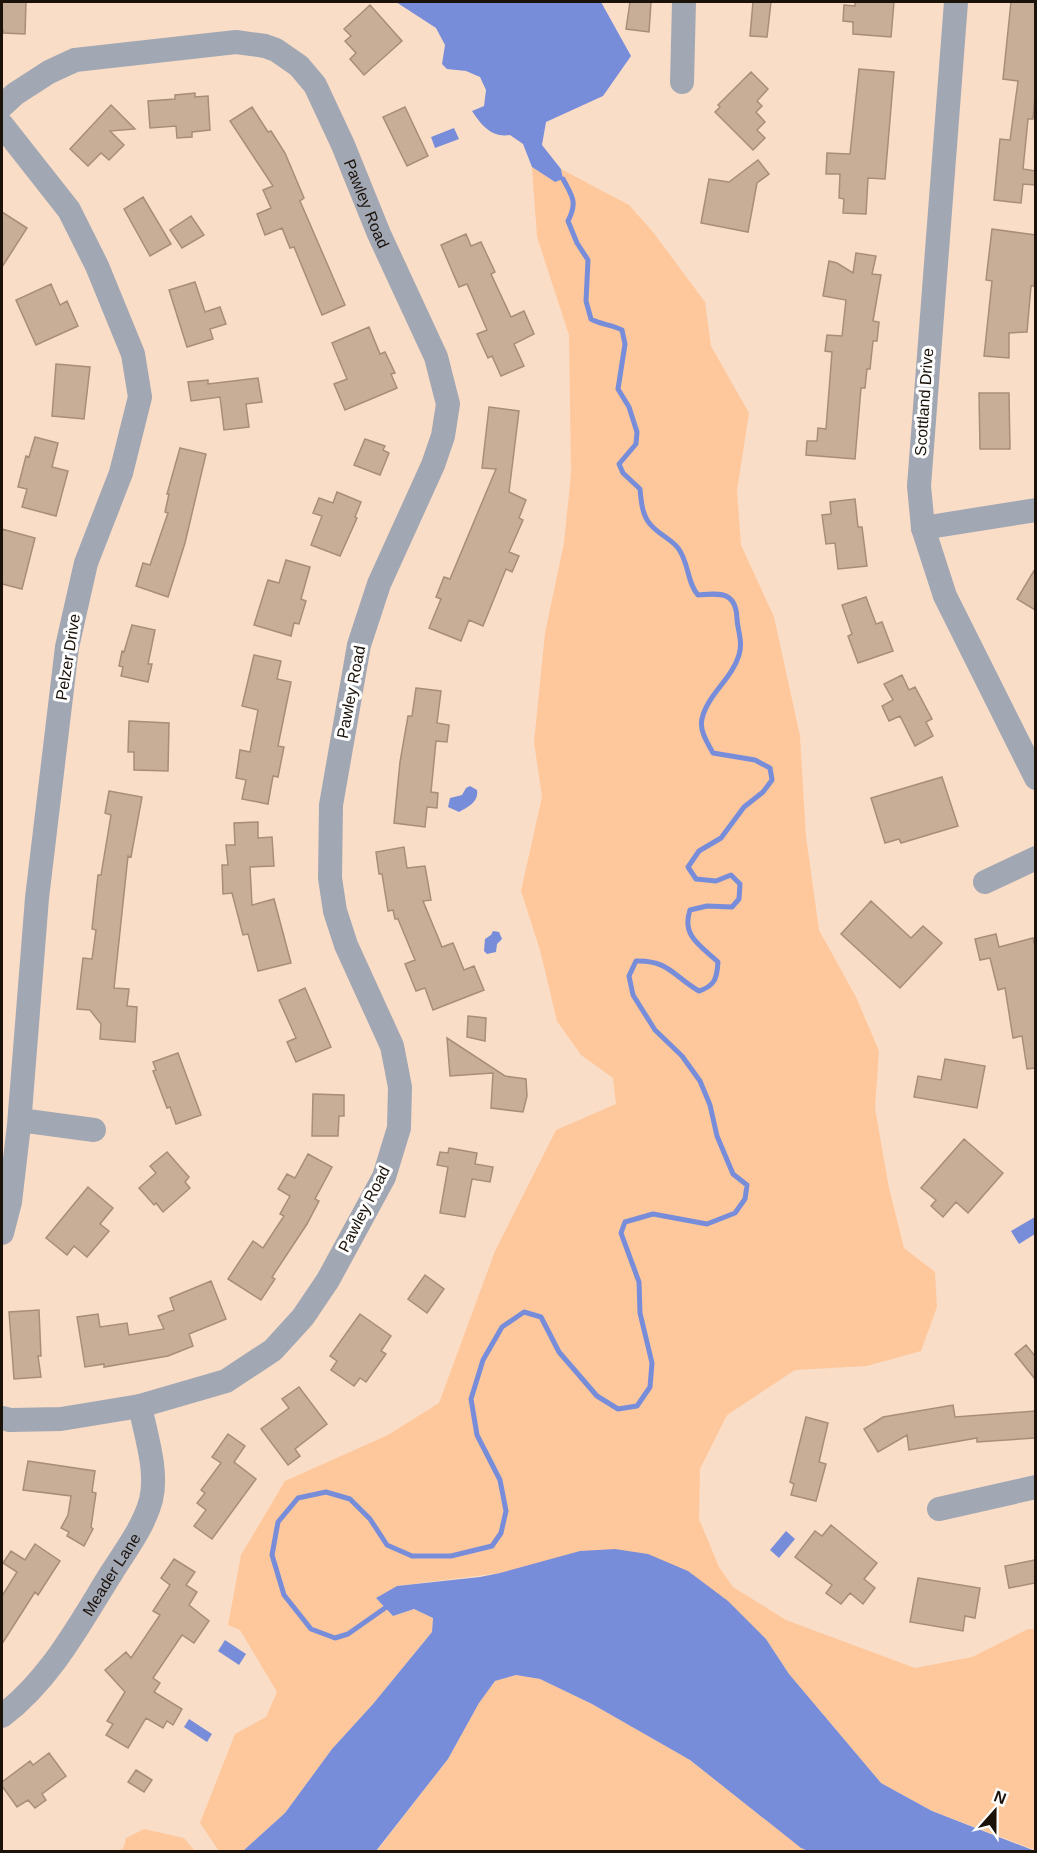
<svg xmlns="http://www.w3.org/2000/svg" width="1037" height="1853" font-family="Arial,sans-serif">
	<rect width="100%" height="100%" fill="#faddc7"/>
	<path fill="#ffc89c" d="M532,167L555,182L563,179L561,169L629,205L653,232L705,302L711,346L749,413L737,491L741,545L774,617L800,736L806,836L819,930L856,997L879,1051L875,1108L889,1188L904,1248L935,1272L937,1307L921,1351L867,1366L795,1370L727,1415L700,1469L699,1519L719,1567L733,1587L786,1620L915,1668L972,1657L1028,1629H1035V1850L932,1811L881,1783L789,1674L766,1639L500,1573L397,1586L377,1599L393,1616L414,1609L433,1618L432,1632L373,1704L332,1749L285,1813L243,1851H219L200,1823L235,1734L266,1717L277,1692L240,1630L228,1625L241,1555L285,1481L388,1435L439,1403L495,1251L556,1130L616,1104L613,1078L581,1055L557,1021L540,950L521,891L542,797L534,742L545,633L564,543L571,474L569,335L537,237Z
		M515,1675L540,1679L592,1704L690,1760L801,1848L808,1851L376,1852L448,1759L479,1703L495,1681Z
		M144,1829L184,1838L195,1851H113L123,1849L126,1838Z"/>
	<path fill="#788dd9" d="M396,2H601L631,56L603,96L546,122L542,145L561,169L563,179L555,182L532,167L523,144L510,135C492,138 482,126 472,111L484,106L486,90L480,77L466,71L447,69L442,64L445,45L436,28Z
		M454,128L459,139L435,148L431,137Z
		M470,786L477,790C479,802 468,807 459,812L448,807L450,798L462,795L466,788Z
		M493,931L499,932L502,939L497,944L496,952L487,954L484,951L485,939L491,935Z
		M1035,1217V1234L1019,1244L1011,1231Z
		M786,1531L795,1539L779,1558L770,1550Z
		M615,1549L648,1554L688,1571L728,1601L766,1639L789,1674L881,1783L932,1811L1035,1851H808L801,1848L690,1760L592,1704L540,1679L516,1675L495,1681L479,1703L448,1759L376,1851H243L285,1813L332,1749L373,1704L432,1632L433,1618L414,1609L393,1616L376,1598L397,1586L480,1577L500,1573L580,1551Z
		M225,1640L246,1654L239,1665L218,1651Z
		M189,1719L212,1734L207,1742L184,1727Z"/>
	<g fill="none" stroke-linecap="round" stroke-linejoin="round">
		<path stroke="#788dd9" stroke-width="5" d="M385,1608L348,1634L335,1638L311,1629L284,1595L272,1555L278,1522L298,1498L326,1492L350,1499L370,1519L387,1545L412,1556H451L492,1546L501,1533L506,1511L500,1480L477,1435L471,1399L483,1360L502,1327L524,1312L541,1317L559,1352L597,1396L618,1409L637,1406L650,1387L652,1363L640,1313L639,1282L621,1233L625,1222L653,1214L707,1224L735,1213L745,1199L747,1185L733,1174L717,1136L710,1105L700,1081L682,1056L655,1030L633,995L629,976L636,961C669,960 674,977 699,991C715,986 717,978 718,962C701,946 681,936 690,910L707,906L732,907L739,899L740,884L731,875L716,881L696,879L688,867L699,851L721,838L744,807L763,792L772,780L770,768L755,760L713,753C708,744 699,730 702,719C707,695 732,679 739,655C743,642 738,632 737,619C736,592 722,593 698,595C687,583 689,562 678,548C671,539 658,534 650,524C642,515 641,500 640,489L623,473L619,464L636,444L637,432L629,407L618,389L625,344L622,330C611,324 601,325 591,319L586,301L588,260L577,243L568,221C578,202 572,196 563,179"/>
	</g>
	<path fill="#c8ad97" stroke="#a88d79" stroke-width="1.5" d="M2,2H26L25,34L3,33V30H2Z
		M630,2H651L649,32L626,29Z
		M753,2H771L767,37L750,36Z
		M855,2H894L891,37L853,34V22L843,21L844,5L855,6Z
		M1011,2H1035V96L1033,119H1028L1023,169L1035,171V185L1023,184L1021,203L994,200L1000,139L1010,140L1018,81L1003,79Z
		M370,5L402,41L364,75L350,59L356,53L345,41L351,36L344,29Z
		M859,69L894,72L885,179L868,178L866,214L843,213L844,199L839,198L840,174H826L827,153L850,154Z
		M751,72L768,89L757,101L762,106L756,112L765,122L757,130L765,138L753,150L715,112L720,107L718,105Z
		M195,93V97L208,96L210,130L192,132V137L177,138L176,126L150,128L148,101L175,99V95Z
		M111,105L135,129L110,131L124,145L109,160L101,153L88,166L70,149Z
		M252,107L268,132L271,131L285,153L304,198L300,201L345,305L322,315L294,247L290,248L282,228L265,235L257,214L271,208L263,190L273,186L230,121Z
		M405,107L428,156L407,166L383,117Z
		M758,160L769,174L757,183L748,232L701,223L709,179L729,182Z
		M143,197L171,244L150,256L124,209Z
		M2,212L27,228L2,267Z
		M191,216L204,235L182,248L170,230Z
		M992,229L1035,235V276L1034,286H1031L1027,332L1009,333V358L984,356L992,281L986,280Z
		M466,234L471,246L481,242L495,272L491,274L511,317L524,311L534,334L514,344L524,366L501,376L492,356L488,358L477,334L487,330L467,284L459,287L441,245Z
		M856,253L876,256L872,274L881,275L873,321L879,322L877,341H873L870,369H867L865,388H861L855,459L806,455L807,441H817L818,428L826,429L832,352L825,351L827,335L842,336L846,300L823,296L829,261L837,263L853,273Z
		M195,282L205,312L220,307L226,324L210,329L213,339L187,347L169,290Z
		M51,284L60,305L67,301L78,326L36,345L16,300Z
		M369,327L380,354L385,352L395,373L391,374L397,388L345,410L334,384L347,379L332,343Z
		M56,364L90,367L84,419L52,416Z
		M258,378L262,402L246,404L249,427L224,430L220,397L191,401L188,382L208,380V384Z
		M979,393H1009L1010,449H980Z
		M489,407L519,411L509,492L526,500L519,518L523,520L509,552L519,556L512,572L506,569L483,626L469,620L461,641L429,628L441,599L436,597L444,577L450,579L496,469L482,468Z
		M35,437L58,443L52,467L68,471L56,516L22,507L27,489L18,487L26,456L29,457Z
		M365,439L385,446L383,450L389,453L380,475L354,465Z
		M180,448L206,454L185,543L168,597L136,586L143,563L150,565L168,513L165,512L169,494H167Z
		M337,492L361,502L355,517L357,518L340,556L311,545L322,516L313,513L319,498L333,503Z
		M855,499L858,527H862L867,566L838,569L835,543L826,544L822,515L831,514L830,502Z
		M2,529L35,538L22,589L2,584Z
		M286,560L310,567L301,599L306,601L299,624L294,623L291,636L254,625L268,580L279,583Z
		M1035,569V610L1017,599Z
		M866,597L876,624L882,622L893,651L858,663L848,636L852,634L842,605Z
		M132,625L155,630L148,664H152L148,682L121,676L123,667L119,666L122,651L124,652Z
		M254,655L281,661L277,679L291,682L278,746L284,747L278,777L273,776L268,804L242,799L246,780L236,778L240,750L250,752L258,710L242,706Z
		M902,675L909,690L915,687L932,719L926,722L933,736L915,746L900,716L889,721L882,706L893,700L884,684Z
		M416,688L441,691L437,723L449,725L447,742L436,741L431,792L438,793L437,808L427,807L425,827L394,823L400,762L408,716H412Z
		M129,721L169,723L168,771L134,770V752H128Z
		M942,777L958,826L901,843L899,839L885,843L871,798Z
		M109,791L142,797L131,857L128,856L114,988L129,989L127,1006L137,1007L135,1042L100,1039L101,1024L90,1010L77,1009L83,958L92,959L96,930L92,929L98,875H101L111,815L105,813Z
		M258,822V838L272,837L274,866L250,867L252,905L274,899L291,963L258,971L248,934L243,935L232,893L223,894L222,865H228L226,845H235L234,823Z
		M404,847L407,868L425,866L431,900L423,901L442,947L453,943L464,970L474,966L484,990L433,1010L425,988L416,991L405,964L415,960L398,919H395L393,910L388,911L382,874H379L376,852Z
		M871,901L911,938L923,926L942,943L900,988L841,934Z
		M996,934L999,947L1033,938L1035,946V1068L1027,1069L1022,1036L1013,1038L1005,988L998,990L990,958L980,960L975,939Z
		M305,988L331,1047L296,1062L287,1042L296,1038L279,1000Z
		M468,1016L486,1018L485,1041L467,1037Z
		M447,1038L505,1076L526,1079L527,1096L523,1112L491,1108L493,1073L450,1076Z
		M178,1053L201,1115L176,1124L170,1107L167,1108L153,1071L156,1070L153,1062Z
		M945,1059L985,1066L977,1108L914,1097L918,1076L941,1080Z
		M313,1094L344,1095V1116H339L338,1136H312Z
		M964,1139L1003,1173L968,1213L956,1202L943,1217L931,1206L936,1200L921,1188Z
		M449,1148L477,1153L475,1164L493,1167L490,1182L472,1179L465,1217L440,1213L448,1167L437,1165L440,1152L448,1153Z
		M167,1152L189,1177L185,1182L190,1188L163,1212L156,1203L154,1205L139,1188L156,1173L150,1166Z
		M308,1154L332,1167L315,1199L319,1201L307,1224L272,1277L275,1279L261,1300L228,1279L253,1241L263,1248L284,1216L280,1214L290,1196L278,1189L287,1174L295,1178Z
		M88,1187L113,1208L100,1224L109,1231L87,1257L74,1246L67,1255L46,1238Z
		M425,1275L444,1289L427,1313L408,1299Z
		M211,1281L226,1319L189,1334L193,1346L168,1356L104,1367V1364L85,1367L77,1317L98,1314L100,1327L127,1323L129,1335L164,1329L158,1316L174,1310L170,1298Z
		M39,1310L41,1356H38L41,1377L14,1379L9,1312Z
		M360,1314L391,1336L381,1351L386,1354L366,1382L360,1378L354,1386L331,1370L337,1361L330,1356Z
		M1026,1345L1035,1356V1379L1015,1354Z
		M299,1387L327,1424L295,1449L300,1456L288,1465L261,1429L289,1408L282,1399Z
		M953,1405L955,1417L1035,1411V1438L977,1442V1438L909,1450L907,1435L878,1452L864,1429L883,1417Z
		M806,1417L828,1423L819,1462L826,1464L816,1501L791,1495L794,1484L790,1482Z
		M228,1434L245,1446L234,1462L256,1479L212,1539L194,1526L206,1510L197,1503L205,1493L201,1490L221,1463L212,1457Z
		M28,1461L95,1471L92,1492L96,1493L91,1527L93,1529L84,1546L67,1536L69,1532L61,1528L68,1515L71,1496L23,1490Z
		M831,1525L877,1563L864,1579L875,1588L863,1604L850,1593L841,1604L826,1593L832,1585L795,1557L815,1531L822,1536Z
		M35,1544L60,1561L38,1595L35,1592L2,1644V1596L17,1572L3,1563L11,1551L25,1560Z
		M174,1559L195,1572L186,1585L197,1592L189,1605L209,1621L194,1643L182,1635L153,1678L160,1683L154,1692L182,1709L173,1725L167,1721L163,1728L146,1718L128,1748L106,1735L113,1724L107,1721L125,1692L105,1670L126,1652L131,1658L160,1615L153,1611L170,1585L161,1578Z
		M1035,1560V1583L1009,1588L1005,1566Z
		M918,1578L980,1588L975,1618L965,1616L963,1631L910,1622Z
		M49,1753L66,1776L42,1794L46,1800L35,1808L28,1800L17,1807L2,1786V1782L30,1761L33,1765Z
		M136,1770L152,1780L144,1792L128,1782Z"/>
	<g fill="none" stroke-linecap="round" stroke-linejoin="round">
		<g stroke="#a2a7b4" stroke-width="24">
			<path d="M956,2L919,486L923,528L945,596L1036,778"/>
			<path d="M682,82L684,2"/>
			<path id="s1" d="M2,106L15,94L49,72L75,60L236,42L265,46L276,50L299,66L315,85L343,145L379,234L436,357L448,404L443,436L433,465L379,584L359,645L331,805L330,878L335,911L346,945L392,1046L400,1087L399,1128L384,1177L328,1280L303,1317L273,1350L226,1381L140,1406L61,1419L10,1420L2,1418"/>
			<path d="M2,125L69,210L97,266L133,354L140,397L121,473L86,563L67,647L37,898L19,1125L10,1202L2,1233"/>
			<path d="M923,528L1036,510"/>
			<path d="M985,882L1036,858"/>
			<path d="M20,1120L94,1130"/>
			<path d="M939,1509L1036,1487"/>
			<path id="s2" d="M2,1716C51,1679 80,1623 112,1572C126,1550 144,1526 151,1500C158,1471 146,1436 140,1406"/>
		</g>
	</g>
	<g text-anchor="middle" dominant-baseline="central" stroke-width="6" stroke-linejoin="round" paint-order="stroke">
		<g font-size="16" fill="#1b120a" stroke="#fff">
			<text stroke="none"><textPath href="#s1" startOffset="472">Pawley Road</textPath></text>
			<text transform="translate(924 402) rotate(-86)">Scottland Drive</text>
			<text transform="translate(68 657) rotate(-81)">Pelzer Drive</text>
			<text transform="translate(351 692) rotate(-79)">Pawley Road</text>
			<text transform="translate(364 1209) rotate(-63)">Pawley Road</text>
			<text stroke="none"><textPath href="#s2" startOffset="180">Meader Lane</textPath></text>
		</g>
	</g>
	<rect width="1037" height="1853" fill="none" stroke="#1b120a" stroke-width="6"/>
	<g transform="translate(995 1811) rotate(21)" stroke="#ffffff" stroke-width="4.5" paint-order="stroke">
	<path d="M0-4.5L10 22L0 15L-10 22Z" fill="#1b120a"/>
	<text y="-9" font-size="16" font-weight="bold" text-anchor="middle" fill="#1b120a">N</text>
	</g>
</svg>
